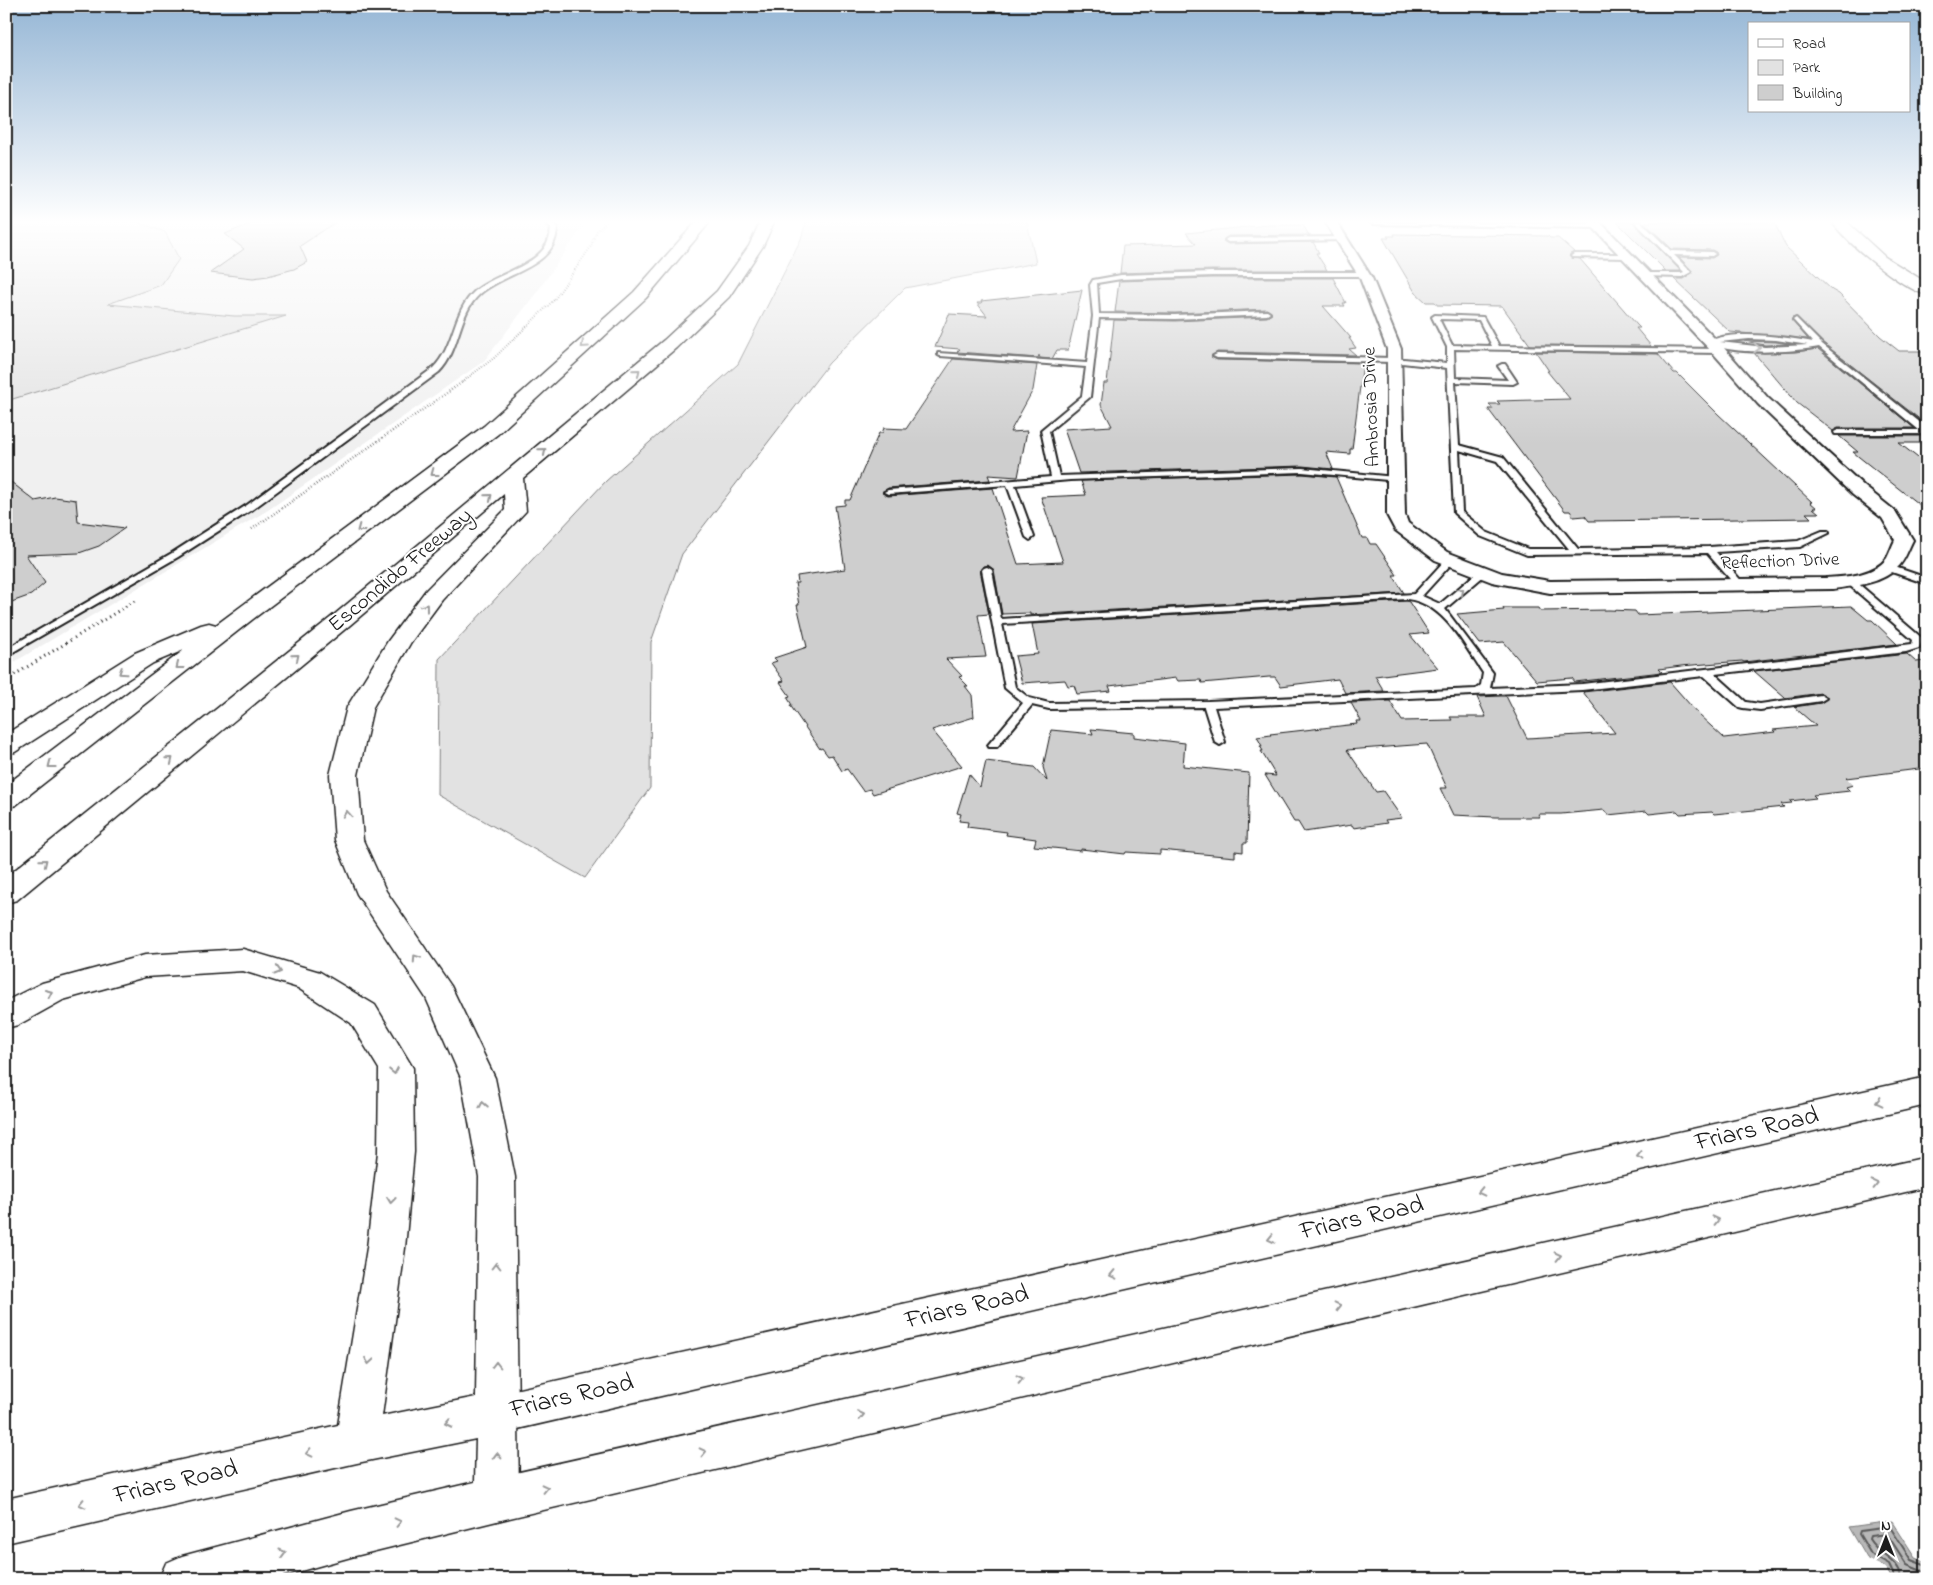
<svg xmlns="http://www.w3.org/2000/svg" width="1933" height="1585" font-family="'Indie Flower',sans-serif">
	<rect width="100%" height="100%" fill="#fff"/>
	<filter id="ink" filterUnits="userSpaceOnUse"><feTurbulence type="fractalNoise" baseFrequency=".02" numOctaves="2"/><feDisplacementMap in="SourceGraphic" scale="10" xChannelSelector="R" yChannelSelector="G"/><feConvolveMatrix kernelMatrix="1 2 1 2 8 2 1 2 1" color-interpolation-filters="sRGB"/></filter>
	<g filter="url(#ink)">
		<path fill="#f0f0f0" d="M137,222H586L537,292L484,361L268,510L6,667V401L284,316H234L106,304L160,285L165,232Z"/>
		<path fill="#e2e2e2" stroke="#7f7f7f" d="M6,222H137L165,232L179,259L161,285L108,304L234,316H286L6,401Z
			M806,222H1027L1036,263L905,288L829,363L682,554L651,642L650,788L585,878L438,795L439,659L606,481L738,364L801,239Z"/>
		<path fill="#b8b8b8" stroke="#7a7a7a" d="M1892,1521L1915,1557L1927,1562V1579H1892L1885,1567L1867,1558L1849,1527Z"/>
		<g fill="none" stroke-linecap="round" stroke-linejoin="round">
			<path stroke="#5a5a5a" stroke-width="2" d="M1896,1579L1889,1564L1871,1554L1859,1534L1860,1531L1890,1527L1911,1560L1927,1566
				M1902,1579C1899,1558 1879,1556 1869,1539L1870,1536L1887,1534L1907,1565L1927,1573"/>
		</g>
		<path fill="#cecece" stroke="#1c1c1c" d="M255,222H336L300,246L307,262L294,269L268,276L253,278L210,273L244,249L225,234Z
			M1617,222H1633L1681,271H1666Z
			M1644,222H1774L1786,247L1832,290L1839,294L1880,336L1899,351H1927V425L1823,343L1797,317L1792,318V321L1808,339L1730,332L1674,279H1683L1693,272L1679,257L1712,258L1717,255L1716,252L1712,250L1672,249Z
			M1268,225H1303L1309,235L1228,236L1223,241L1228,244L1313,242L1319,253H1316L1327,270H1212L1120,273L1123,246L1196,244L1186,233Z
			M1394,234L1548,236L1550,238H1558L1574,252L1570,254V257L1580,259L1637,325L1640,328H1636L1651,346L1530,345L1502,306L1437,305L1435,302H1426L1415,292L1383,238H1389L1387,236H1395Z
			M1212,278H1333L1346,303H1343L1345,306H1323L1351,338H1349L1356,348L1349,349L1356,355L1217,352L1211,357L1217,360L1363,363L1352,449H1350V454L1326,452L1333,469L1302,466L1079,473L1064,429L1112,426L1101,405L1104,383H1107L1114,320L1175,321L1267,317L1272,314L1267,309L1175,313L1115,312L1119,281Z
			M1082,290L1068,350H1057L1052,359L1040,358L1039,355L1038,358L957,352L960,349L935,347L949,314L987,316L977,303H982L981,301Z
			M1744,341L1776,342L1789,344L1765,345Z
			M1818,349L1914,428H1838L1833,431L1797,403L1754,353L1794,352Z
			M1536,352L1658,354L1674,373H1677L1718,414L1812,502H1810L1817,508H1813L1819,513H1806L1811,518L1668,520L1589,521L1585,516L1574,517L1570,511H1565L1488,409H1493L1489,404H1500L1497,401L1570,399L1547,371H1549Z
			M953,359L1037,365L1033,390L1010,432L1027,431L1018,477L988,475L990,480L888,488L882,493L888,496L993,488L1018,564L1063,562L1041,497L1086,495L1081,481L1302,474L1336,477L1362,538H1367L1370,544H1376L1397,575H1393L1404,593L1030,615V613L1002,614L994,570L988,565L983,566L980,570L989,614L978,615L986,657L946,659L962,676L959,677L968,686H965L972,695L974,717L932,730L962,766L873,794L870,789L863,791L847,769L842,771L832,755L828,756L822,748L820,749L790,705H792L787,697L790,696L780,682L784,681L771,663L777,661L774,658L807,647L797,605H799L795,583H798L797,576L845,569L835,506L845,505V500H850L879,433H882L884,428L906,429Z
			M1839,436H1927V443H1899L1927,465V511L1859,457L1853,452H1858Z
			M6,478L35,501L55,497L76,500L78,522L125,528L99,546L79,553L26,555L45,583L31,595L6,604Z
			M1407,601L1409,602L1429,633L1410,635L1438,668L1375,676L1384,691L1345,693L1338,679L1281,686L1275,677H1269L1202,683L1201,680L1178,681L1176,678L1109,686L1111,691L1077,694L1074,685L1068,686L1065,680L1022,683L1015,656L1038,654L1032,624Z
			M1851,606L1868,620H1872L1897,644L1744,662L1742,661L1681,666L1659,669L1662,672L1575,682L1572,678L1537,681L1504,642L1480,644L1457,614L1504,610L1503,608H1538L1540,611L1609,610L1635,611L1638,615Z
			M1907,654L1916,662L1927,661V768L1846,778L1853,785L1846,787L1850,791L1813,795L1816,798L1790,801L1792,803L1781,804L1784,807L1714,814L1712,812L1680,814L1677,811L1649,814L1646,811L1608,815L1604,810L1561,814H1538L1540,817H1495L1453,815L1440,788H1447L1427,744L1347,750L1376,792L1383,791L1402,818L1385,820L1387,823L1354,828L1352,825L1304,832L1298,822H1294L1265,775L1276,776L1261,751H1263L1260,746H1262L1257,737L1271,735L1270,734L1357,724L1356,721H1361L1351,703L1390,701L1402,721L1452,720L1450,717H1486L1477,697L1501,696H1506L1527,738L1615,733L1583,692L1670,682L1699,715L1724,738L1775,732L1773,730L1816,726L1794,707L1821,703L1828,697L1821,693L1785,698L1754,671Z
			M1091,729L1134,733V737L1185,743L1183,766L1249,773L1247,843H1243V852L1235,851V857L1160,850V854L1126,852L1125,854L1081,849V851L1034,846L1036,839L1006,835L1007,832L967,827L968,822L959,821L961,814L957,813L969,774L980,787L986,761L1034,767L1047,781L1043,767L1051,730L1093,734Z"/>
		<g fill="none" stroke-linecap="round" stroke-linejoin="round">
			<g stroke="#1c1c1c" stroke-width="4">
				<path id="lane" d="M545,222H551L557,227C557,268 504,272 480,294C457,314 461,350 439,372L253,509L178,557L6,656V649L172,553L247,505L433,368C455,347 452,312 475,291C499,270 550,266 551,228Z
					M1370,222L1597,224L1600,226L1597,228L1373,224Z
					M1635,222H1641L1671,251L1712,252L1715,254L1712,256L1674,255L1691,272L1682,277L1642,276V274L1644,273H1681L1684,272Z
					M1342,237L1345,239L1344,240L1228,242L1225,240L1228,238Z
					M1574,254H1626L1629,256L1626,258L1572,257L1571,256Z
					M1212,272H1364L1367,274L1364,276H1212L1121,279L1097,283L1099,314L1175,315L1267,311L1270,313L1267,315L1175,319L1099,318L1090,397L1049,431L1059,476L1302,468L1395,477L1399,479L1398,481L1302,472L1070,480L1015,485L1034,537L1030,540L1026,537L1007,485L888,494L884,492L888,490L1051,477L1041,430L1082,396L1086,367L940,356L938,355V353L1087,363L1093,316L1090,285L1093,280L1121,275Z
					M1435,315L1483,317L1499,346L1719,349L1722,351L1719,353L1454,349L1455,378L1508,380L1498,366L1502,364H1505L1517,382L1513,384L1455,382L1459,445L1503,457L1578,549L1709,547L1798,541L1822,531H1828L1829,533L1800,547L1716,552L1745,585L1740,588L1737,587L1707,553L1527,555L1480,536L1454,513L1447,368L1393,362L1217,358L1213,356L1217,354L1393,358L1447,363V347L1432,317ZM1439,319L1479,320L1492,346L1452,345ZM1459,450L1497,461L1569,549H1528L1486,532L1462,512Z
					M1796,318L1822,344L1927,428V434H1835L1834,432L1838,430H1919L1819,347C1793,352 1729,356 1708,342C1729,329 1788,337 1813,342L1794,321L1793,320ZM1749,339L1776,340L1808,345L1765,347L1720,342Z
					M1450,557L1453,558V562L1422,596L1440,604L1480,570H1486V574L1445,609L1493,673L1490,688L1582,684L1912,644L1913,640L1848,584V580H1854L1923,639L1919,648L1906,652L1715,674L1746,702L1760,704L1821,695L1826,698L1821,701L1760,710L1743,708L1739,707L1704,676L1582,690L1214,707L1225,742L1220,745L1215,742L1204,707L1049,709L1032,705L997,747H989L988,745L1023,703L1005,688L982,570L984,568L987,567L992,570L1001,619L1414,594L1447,558ZM1407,599C1444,603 1464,645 1483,673L1481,685L1476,689L1208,701L1049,703L1029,698L1015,687L1002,624Z
					M1886,564L1927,578V584L1883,569L1881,567Z"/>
			</g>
			<g stroke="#1c1c1c" stroke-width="4">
				<path id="street" d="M1325,222H1337L1372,278L1401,349L1405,515L1408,523L1447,552L1502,573L1550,581L1825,578C1844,577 1874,576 1887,558C1890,552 1892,546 1895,540L1882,518L1853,495L1758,404L1714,354L1588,222H1600L1724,348L1768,398L1865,487L1895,511L1913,540C1908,549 1905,561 1897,568C1881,584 1854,586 1833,589L1550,593L1492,582L1435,560L1395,530L1387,515V349L1360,278Z"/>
			</g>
			<g stroke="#1c1c1c" stroke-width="3">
				<path id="secondary" d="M1832,222H1847L1885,257L1927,283V295C1901,288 1848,244 1832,222Z"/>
			</g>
			<g stroke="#1c1c1c" stroke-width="3">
				<path id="primary" d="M1927,1077V1105L496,1434L481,1428L475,1414L481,1400L496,1394Z
					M1927,1157V1187L497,1521L481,1515L475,1499L481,1483L497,1477Z"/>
			</g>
			<g stroke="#1c1c1c" stroke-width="3">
				<path id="highway" d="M696,222H710L646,298L498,434L253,619L16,805L6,808V785L184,650L153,663L15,752L6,754V734L135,653L201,625L209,623L216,625L484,426L634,292Z
					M760,222H774L763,246L729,297L676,348L523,478L526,511L442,600L411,642L373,707L358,775L363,840L386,891L451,986L495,1078L515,1177L519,1499L513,1515L497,1521L351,1557L272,1579H159L166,1563L182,1556L351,1511L475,1482L476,1439L357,1463L6,1543V1499L338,1425L367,1248L378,1152L379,1069L351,1023L298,988L243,971L145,977L63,1000L18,1025L6,1028V1001L42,983L145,955L243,949L320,972L375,1005L413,1068L414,1152L405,1248L382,1416L476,1397L479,1177L461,1078L426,998L357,894L335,840L330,775L347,707L388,641L426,590L505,510L504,494L350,625L17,900L6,903V877L334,615L664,340L717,291L749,246Z"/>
			</g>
			<path stroke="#1c1c1c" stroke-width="2" stroke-dasharray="0.5 2" stroke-linecap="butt" d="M462,382L494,358L554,300L590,248L597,231L606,222"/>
			<path stroke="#1c1c1c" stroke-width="2.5" stroke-dasharray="0.5 2.5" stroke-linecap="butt" d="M252,529L464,381"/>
			<path stroke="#1c1c1c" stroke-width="3" stroke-dasharray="1 4" stroke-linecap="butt" d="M6,680L136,600"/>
			<use href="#lane" fill="#fff" fill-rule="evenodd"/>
			<use href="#street" fill="#fff" fill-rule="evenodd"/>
			<use href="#secondary" fill="#fff" fill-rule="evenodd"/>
			<use href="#primary" fill="#fff" fill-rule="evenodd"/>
			<use href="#highway" fill="#fff" fill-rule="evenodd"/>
		</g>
		<defs><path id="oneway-chevron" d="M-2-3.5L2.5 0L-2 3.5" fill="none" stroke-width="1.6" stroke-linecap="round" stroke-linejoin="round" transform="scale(1.25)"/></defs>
		<g stroke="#999">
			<use href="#oneway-chevron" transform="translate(584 345) rotate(138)"/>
			<use href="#oneway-chevron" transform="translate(1757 348) rotate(1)"/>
			<use href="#oneway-chevron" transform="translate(637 372) rotate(-40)"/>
			<use href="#oneway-chevron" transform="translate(543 451) rotate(-40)"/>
			<use href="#oneway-chevron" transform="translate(434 473) rotate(143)"/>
			<use href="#oneway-chevron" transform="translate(489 497) rotate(-40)"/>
			<use href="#oneway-chevron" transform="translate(360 529) rotate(143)"/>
			<use href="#oneway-chevron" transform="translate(1461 591) rotate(-41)"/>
			<use href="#oneway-chevron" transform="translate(425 607) rotate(-53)"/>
			<use href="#oneway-chevron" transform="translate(296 657) rotate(-39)"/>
			<use href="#oneway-chevron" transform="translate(179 666) rotate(142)"/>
			<use href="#oneway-chevron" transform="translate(122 672) rotate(147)"/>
			<use href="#oneway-chevron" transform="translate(170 760) rotate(-39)"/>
			<use href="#oneway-chevron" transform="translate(51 765) rotate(142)"/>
			<use href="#oneway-chevron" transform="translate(347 814) rotate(-94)"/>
			<use href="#oneway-chevron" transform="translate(44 862) rotate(-39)"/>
			<use href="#oneway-chevron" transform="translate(416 958) rotate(-124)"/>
			<use href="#oneway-chevron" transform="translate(278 971) rotate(16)"/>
			<use href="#oneway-chevron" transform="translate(49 993) rotate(-25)"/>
			<use href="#oneway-chevron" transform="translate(394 1071) rotate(79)"/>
			<use href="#oneway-chevron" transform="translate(1879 1102) rotate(167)"/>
			<use href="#oneway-chevron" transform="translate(483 1105) rotate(-101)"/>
			<use href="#oneway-chevron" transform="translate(1640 1156) rotate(167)"/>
			<use href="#oneway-chevron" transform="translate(1875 1184) rotate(-13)"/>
			<use href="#oneway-chevron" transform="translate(1481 1192) rotate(167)"/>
			<use href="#oneway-chevron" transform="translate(391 1200) rotate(96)"/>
			<use href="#oneway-chevron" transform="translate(1716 1220) rotate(-13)"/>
			<use href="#oneway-chevron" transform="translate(1271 1239) rotate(167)"/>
			<use href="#oneway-chevron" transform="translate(1558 1256) rotate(-13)"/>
			<use href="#oneway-chevron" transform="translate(496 1266) rotate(-90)"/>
			<use href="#oneway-chevron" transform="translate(1113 1275) rotate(167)"/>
			<use href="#oneway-chevron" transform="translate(1338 1306) rotate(-13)"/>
			<use href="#oneway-chevron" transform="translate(369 1361) rotate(99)"/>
			<use href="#oneway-chevron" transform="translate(496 1365) rotate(-90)"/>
			<use href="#oneway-chevron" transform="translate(1020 1379) rotate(-13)"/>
			<use href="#oneway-chevron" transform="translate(861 1415) rotate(-13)"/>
			<use href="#oneway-chevron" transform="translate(448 1423) rotate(168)"/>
			<use href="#oneway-chevron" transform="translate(703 1452) rotate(-13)"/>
			<use href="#oneway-chevron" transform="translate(309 1453) rotate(167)"/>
			<use href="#oneway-chevron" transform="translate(497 1456) rotate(-91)"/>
			<use href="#oneway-chevron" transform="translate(545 1488) rotate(-13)"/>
			<use href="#oneway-chevron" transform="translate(82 1504) rotate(167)"/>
			<use href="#oneway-chevron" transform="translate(398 1522) rotate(-13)"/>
			<use href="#oneway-chevron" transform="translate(283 1553) rotate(-16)"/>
		</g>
	</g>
	<linearGradient id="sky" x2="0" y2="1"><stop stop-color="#95b6d5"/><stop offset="0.5" stop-color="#fff"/><stop offset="1" stop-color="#fff" stop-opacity="0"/></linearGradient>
	<rect width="1933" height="444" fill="url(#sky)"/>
	<g text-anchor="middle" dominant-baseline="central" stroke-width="4" stroke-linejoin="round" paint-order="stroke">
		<g font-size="19" fill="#1c1c1c" stroke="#fff">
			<text transform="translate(1372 407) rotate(-92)">Ambrosia Drive</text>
			<text transform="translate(1780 562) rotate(-2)">Reflection Drive</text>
		</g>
		<g font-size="22" fill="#1c1c1c" stroke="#fff">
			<text transform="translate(401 571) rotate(-40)">Escondido Freeway</text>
		</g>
		<g font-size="26" fill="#1c1c1c" stroke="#fff">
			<text transform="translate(1757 1130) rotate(-13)">Friars Road</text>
			<text transform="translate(1362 1219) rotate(-13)">Friars Road</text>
			<text transform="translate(967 1308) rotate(-13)">Friars Road</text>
			<text transform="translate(572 1397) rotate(-13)">Friars Road</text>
			<text transform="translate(176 1483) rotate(-13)">Friars Road</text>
		</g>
	</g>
	<rect width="1933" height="1585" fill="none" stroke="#fff" stroke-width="25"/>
	<rect x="12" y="12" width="1908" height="1560" fill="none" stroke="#1c1c1c" stroke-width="2" filter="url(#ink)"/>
	<rect x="1748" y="22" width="162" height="90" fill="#ffffff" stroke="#a4a4a4"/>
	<rect x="1758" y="39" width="25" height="8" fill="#ffffff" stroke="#a4a4a4"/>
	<text x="1793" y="48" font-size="15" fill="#1c1c1c">Road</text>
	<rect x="1758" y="60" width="25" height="15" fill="#e2e2e2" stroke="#a4a4a4"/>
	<text x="1793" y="72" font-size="15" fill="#1c1c1c">Park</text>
	<rect x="1758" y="85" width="25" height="15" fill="#cecece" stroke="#a4a4a4"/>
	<text x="1793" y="98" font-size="15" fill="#1c1c1c">Building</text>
	<g transform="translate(1886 1538)" stroke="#ffffff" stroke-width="4" paint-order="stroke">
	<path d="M0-4L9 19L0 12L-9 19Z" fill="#1c1c1c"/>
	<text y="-8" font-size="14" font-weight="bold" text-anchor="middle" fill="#1c1c1c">N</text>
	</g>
</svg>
